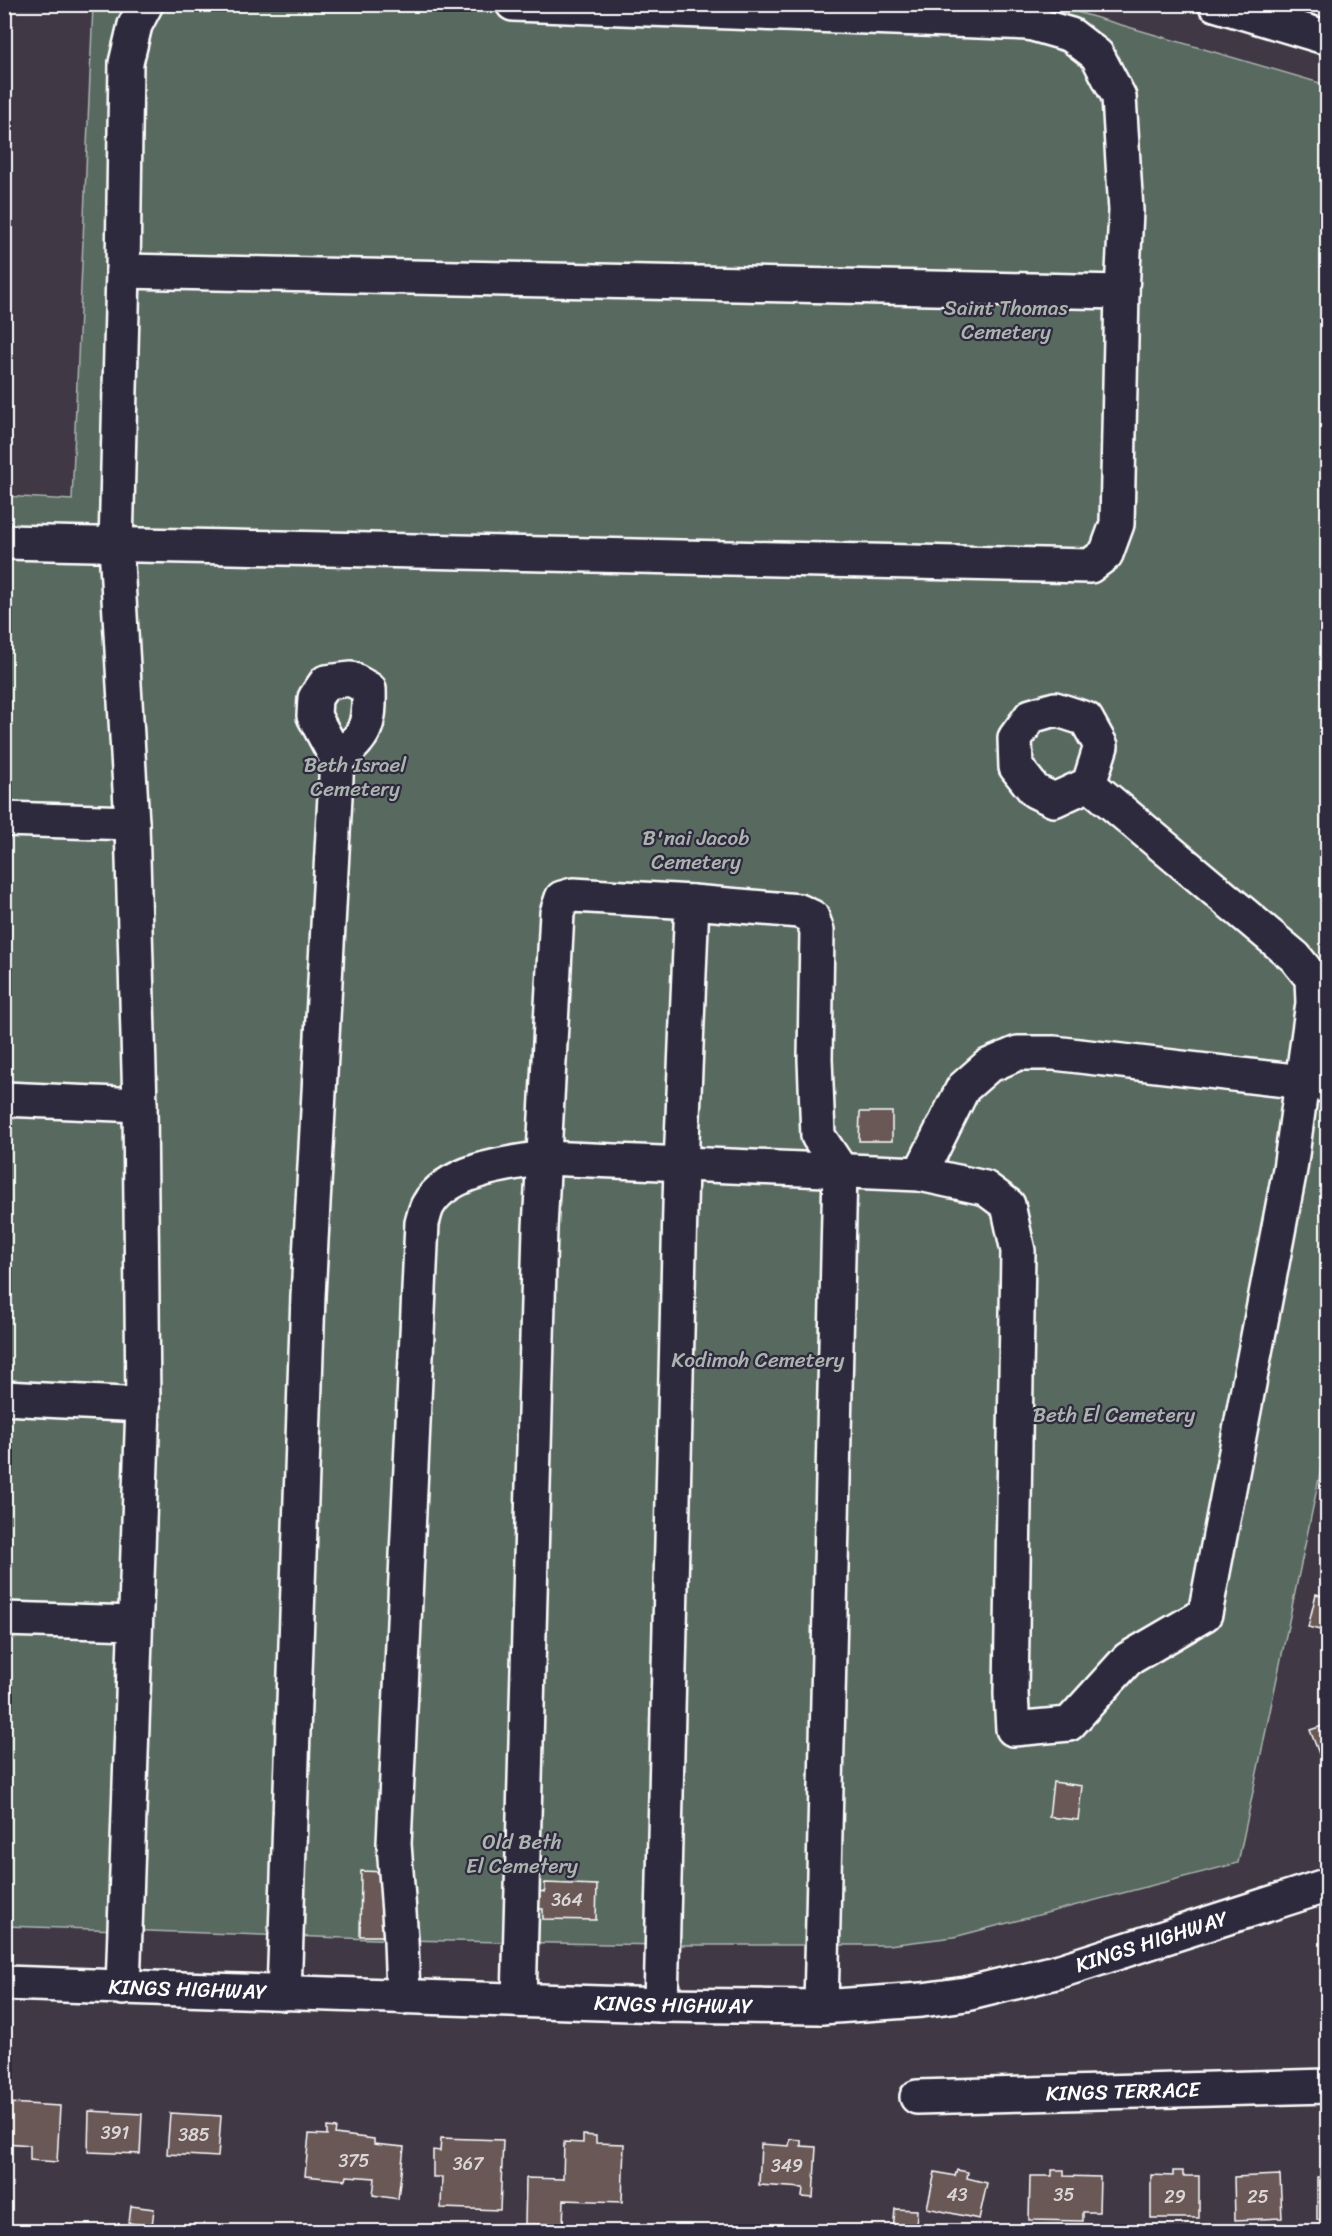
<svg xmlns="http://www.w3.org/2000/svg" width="1332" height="2236" font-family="Sriracha,sans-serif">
	<rect width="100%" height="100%" fill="#403845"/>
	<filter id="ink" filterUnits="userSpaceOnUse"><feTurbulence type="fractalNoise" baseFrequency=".0167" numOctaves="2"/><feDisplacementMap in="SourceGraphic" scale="12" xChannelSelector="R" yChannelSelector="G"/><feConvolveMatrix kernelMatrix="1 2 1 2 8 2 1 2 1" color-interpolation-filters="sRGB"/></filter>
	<g filter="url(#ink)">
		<path fill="#596960" stroke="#acb4b0" stroke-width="1.5" d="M93,5H1053L1327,85L1328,1436L1238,1863L954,1937L889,1945H662L401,1940L5,1926L4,496L72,500Z"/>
		<path fill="#695957" stroke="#fff" stroke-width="1.5" d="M860,1112H892V1141H859Z
			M1316,1594L1328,1597V1632L1308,1627Z
			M1328,1698V1716L1321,1700Z
			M1328,1724V1756L1321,1759L1310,1730Z
			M1053,1782L1082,1786L1078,1820L1049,1817Z
			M361,1871L387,1872L385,1936H360Z
			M545,1883L597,1885L596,1920L543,1919V1909H537L538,1891L545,1892Z
			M8,2103L60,2106L57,2162L30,2160V2145L6,2143Z
			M89,2111L142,2114L140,2154L88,2152Z
			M170,2113L221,2116L218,2157L167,2154Z
			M327,2127L336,2128L335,2134L374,2139V2144L404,2147L398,2199L373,2195L375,2178L347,2176L346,2180L305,2176L309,2134L327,2135Z
			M583,2135L596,2136V2143L624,2144L622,2202L564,2200L563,2225L525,2224L526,2178L563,2179L564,2142L583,2143Z
			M441,2138L503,2140L500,2210L441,2208L442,2177H433V2150L440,2151Z
			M790,2139L801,2140V2146L816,2147L813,2198L802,2197L803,2188L759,2185L761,2144L789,2146Z
			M957,2170L968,2172L967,2178L987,2183L979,2219L927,2208L935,2172L955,2176Z
			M1052,2170H1064V2176L1100,2177L1099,2212H1083V2221L1029,2220L1030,2176H1052Z
			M1173,2171H1183V2176H1199V2218H1151V2175L1173,2176Z
			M1280,2175L1282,2218L1235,2220L1234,2177Z
			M1317,2177H1328V2221L1317,2220Z
			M131,2206L154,2209L152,2226L129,2223Z
			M895,2209L917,2210L916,2232H893Z"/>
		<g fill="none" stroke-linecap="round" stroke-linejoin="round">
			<g stroke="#fff" stroke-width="38">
				<g id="minor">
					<path d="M513,4L1029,23L1033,4"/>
					<path d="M1215,4L1328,38"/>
					<path d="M123,271L1122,292"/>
					<path d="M4,542L1090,566L1106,554L1117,524L1122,292L1126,211L1119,97L1097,55L1071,35L1029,23"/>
					<path d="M4,819L132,823"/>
					<path d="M692,902L799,911L812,917L817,931L815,1059L818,1136L840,1169L821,2007"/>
					<path d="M4,1099L140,1105"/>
					<path d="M920,1174L963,1088L988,1066L1018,1053H1054L1328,1085"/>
					<path d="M4,1398L143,1405"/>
					<path d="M4,1619L135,1623"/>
					<path d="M123,1988L143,1405L140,1105L132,823L116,546L123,271L126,63L135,25L146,4"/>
					<path d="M284,1993L308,1296L337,759L314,716L315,698L326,682L351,679L369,689C370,725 366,737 337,759"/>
					<path d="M403,1997L401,1940L394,1844L422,1223C424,1217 425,1210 428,1205C447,1170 509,1163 545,1158L920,1174L985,1188L1008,1205L1018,1251L1011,1694L1013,1729L1069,1724L1128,1659L1205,1614L1290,1169L1313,1003L1312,978L1295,957L1089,784L1054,800L1035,791L1016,767L1015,738L1031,716L1055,709L1086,719L1101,746L1089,784"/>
					<path d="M519,2000L540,1228L557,913L562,898L573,895L692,902L681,1165L661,2005"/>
					<path id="s1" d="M917,2097L1328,2086"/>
				</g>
			</g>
			<g stroke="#fff" stroke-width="38">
				<g id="major">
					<path id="s2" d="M4,1983L661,2005L821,2007L922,2000L966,1994L1060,1971L1328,1885"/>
				</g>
			</g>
			<use href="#minor" stroke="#2f2a3d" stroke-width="33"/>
			<use href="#major" stroke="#2f2a3d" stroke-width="33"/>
		</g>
	</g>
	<g text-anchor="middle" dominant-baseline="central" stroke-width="4.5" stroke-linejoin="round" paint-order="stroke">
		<g font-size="18" fill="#dad6d5">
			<text x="567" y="1900">364</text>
			<text x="115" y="2133">391</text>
			<text x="194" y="2135">385</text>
			<text x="354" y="2161">375</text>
			<text x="468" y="2164">367</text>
			<text x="787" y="2166">349</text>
			<text x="957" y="2195">43</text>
			<text x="1064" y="2195">35</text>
			<text x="1175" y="2197">29</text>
			<text x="1258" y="2197">25</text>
		</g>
		<g font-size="21" fill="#acb4b0" stroke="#2f2a3d">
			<text x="1006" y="308">Saint Thomas<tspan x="1006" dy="24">Cemetery</tspan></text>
			<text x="355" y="765">Beth Israel<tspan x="355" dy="24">Cemetery</tspan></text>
			<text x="696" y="838">B'nai Jacob<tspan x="696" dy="24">Cemetery</tspan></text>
			<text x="758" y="1360">Kodimoh Cemetery</text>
			<text x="1114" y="1415">Beth El Cemetery</text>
			<text x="522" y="1842">Old Beth<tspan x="522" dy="24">El Cemetery</tspan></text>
		</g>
		<g font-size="21" fill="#fff" stroke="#2f2a3d">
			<text stroke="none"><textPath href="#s2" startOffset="1156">KINGS HIGHWAY</textPath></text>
			<text stroke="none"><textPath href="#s2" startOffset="184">KINGS HIGHWAY</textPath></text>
			<text stroke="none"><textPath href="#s2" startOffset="670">KINGS HIGHWAY</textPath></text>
			<text stroke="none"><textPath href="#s1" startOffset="206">KINGS TERRACE</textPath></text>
		</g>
	</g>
	<rect width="1332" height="2236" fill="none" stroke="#2f2a3d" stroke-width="24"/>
	<rect x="12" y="12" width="1308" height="2212" fill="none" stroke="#fff" stroke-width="2" filter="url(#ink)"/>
</svg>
